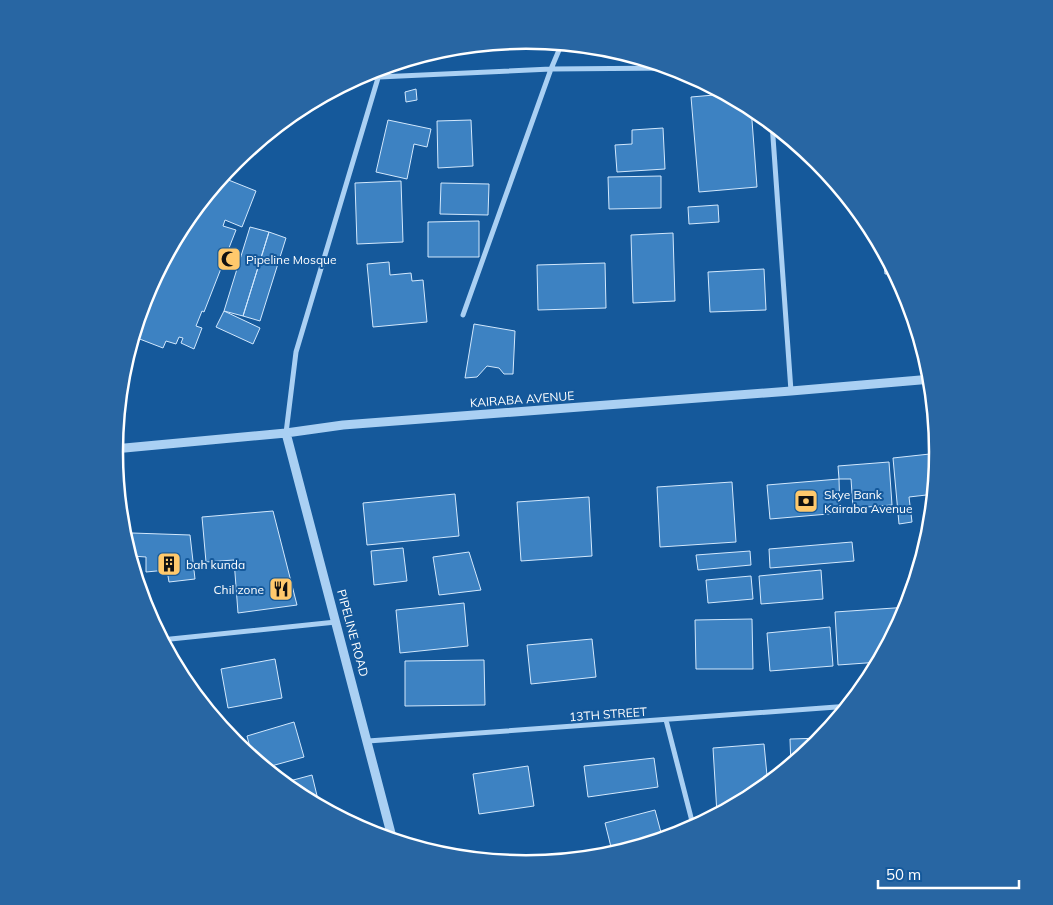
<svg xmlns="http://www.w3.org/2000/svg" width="1053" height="905" font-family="Mulish,sans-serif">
	<rect width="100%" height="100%" fill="#15599b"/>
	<path fill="#3d82c2" stroke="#d2e8fd" d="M526,40L548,42L547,48L513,41Z
		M416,89L417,100L406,102L405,92Z
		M726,94L751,107L757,187L699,192L691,97Z
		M388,120L431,129L427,147L414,144L407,179L376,172Z
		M471,120L473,166L438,168L437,121Z
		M663,128L665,169L617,172L615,145L632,144V130Z
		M661,176V208L609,209L608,177Z
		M221,177L256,191L242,227L225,220L223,226L236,230L204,312L202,311L196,326L202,328L194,349L181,343L183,338L179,337L176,344L166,341L163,348L137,338L140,330L135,328L146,294L184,223Z
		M401,181L403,242L357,244L355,183Z
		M441,183L489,184L488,215L440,214Z
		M718,205L719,222L689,224L688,207Z
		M479,221V257H428V222Z
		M250,227L269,232L243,316L224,311Z
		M269,232L286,238L260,321L243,316Z
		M673,233L675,301L633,303L631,235Z
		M883,249L896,273L885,274Z
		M389,262L390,275L411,273L412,281L423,280L427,322L373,327L367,264Z
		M605,263L606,308L538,310L537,265Z
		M764,269L766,310L710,312L708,272Z
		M224,311L260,328L253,344L216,327Z
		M474,324L515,331L513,374H504L499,368L487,366L477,377L465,378Z
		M939,453L935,494L909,497L912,522L899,524L893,458Z
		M889,462L892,505L853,508L851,479H839L838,466Z
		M839,479L840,513L770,519L767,485Z
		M732,482L736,542L660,547L657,487Z
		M455,494L459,536L367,545L363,503Z
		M589,497L592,556L521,561L517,502Z
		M273,511L297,605L238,613L234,560L206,562L202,517Z
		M132,533L190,535L195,579L169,582L167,570L146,572V557L132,556Z
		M852,542L854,561L770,568L769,549Z
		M403,548L407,581L374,585L371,551Z
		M750,551L751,565L698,570L696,555Z
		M469,552L481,590L439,595L433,557Z
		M821,570L823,599L761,604L759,576Z
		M751,576L753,599L708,603L706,580Z
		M464,603L468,646L400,653L396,610Z
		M909,607L880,662L838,665L835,612Z
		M752,619L753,669H696L695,620Z
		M830,627L833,666L770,671L767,633Z
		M592,639L596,677L531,684L527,645Z
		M275,659L282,698L228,708L221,669Z
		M484,660L485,705L405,706V661Z
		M294,722L304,757L264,768L253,759L247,736Z
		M824,738L818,744L791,767L790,739Z
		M764,744L768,786L755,796L721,814H717L713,748Z
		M654,758L658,787L588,797L584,766Z
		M528,766L534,806L479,814L473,774Z
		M312,775L320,808L297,795L282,783Z
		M655,810L663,840L613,855L605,823Z"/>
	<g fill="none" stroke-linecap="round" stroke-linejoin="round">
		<path stroke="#aad0f3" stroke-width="5" d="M357,78L551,69L672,68
			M772,123L791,391
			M463,315L551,69L562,43
			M286,433L296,352L381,68
			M161,640L336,622
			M666,720L694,829
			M368,741L850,706"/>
		<path stroke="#aad0f3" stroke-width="9" d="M286,433L393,841
			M114,449L286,433L343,425L791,391L932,379"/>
	</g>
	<defs>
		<g id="mosque-square" transform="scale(1.25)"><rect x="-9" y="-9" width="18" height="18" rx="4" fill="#ffc96c" stroke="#15599b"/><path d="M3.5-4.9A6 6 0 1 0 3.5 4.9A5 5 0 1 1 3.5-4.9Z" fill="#111"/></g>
		<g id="bank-square" transform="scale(1.25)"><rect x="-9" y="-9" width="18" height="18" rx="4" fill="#ffc96c" stroke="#15599b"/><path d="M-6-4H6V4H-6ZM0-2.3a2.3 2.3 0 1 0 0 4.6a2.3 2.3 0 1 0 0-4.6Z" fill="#111"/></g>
		<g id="building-square" transform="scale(1.25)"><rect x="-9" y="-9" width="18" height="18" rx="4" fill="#ffc96c" stroke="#15599b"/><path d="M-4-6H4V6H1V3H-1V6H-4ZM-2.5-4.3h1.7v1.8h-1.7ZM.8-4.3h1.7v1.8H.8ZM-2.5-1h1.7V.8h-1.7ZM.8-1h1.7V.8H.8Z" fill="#111"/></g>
		<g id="restaurant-square" transform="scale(1.25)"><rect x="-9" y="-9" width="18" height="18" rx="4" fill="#ffc96c" stroke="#15599b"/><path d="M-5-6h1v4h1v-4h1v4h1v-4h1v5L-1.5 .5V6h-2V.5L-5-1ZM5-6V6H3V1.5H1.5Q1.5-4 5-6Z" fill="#111"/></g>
	</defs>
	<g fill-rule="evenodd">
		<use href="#mosque-square" x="229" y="259"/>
		<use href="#bank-square" x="806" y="501"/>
		<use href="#building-square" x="169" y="564"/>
		<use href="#restaurant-square" x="281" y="589"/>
	</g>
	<g text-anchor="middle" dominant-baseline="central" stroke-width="4" stroke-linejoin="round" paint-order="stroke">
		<g font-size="12" fill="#fff" stroke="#15599b" text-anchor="start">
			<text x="246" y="259">Pipeline Mosque</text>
			<text x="824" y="494">Skye Bank<tspan x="824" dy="14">Kairaba Avenue</tspan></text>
			<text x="186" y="564">bah kunda</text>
			<text x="264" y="589" text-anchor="end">Chil zone</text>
		</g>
		<g font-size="12" fill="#fff" stroke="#15599b">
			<text transform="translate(522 399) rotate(-4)">KAIRABA AVENUE</text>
			<text transform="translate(353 633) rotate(75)">PIPELINE ROAD</text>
			<text transform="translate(608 714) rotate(-4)">13TH STREET</text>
		</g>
	</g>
	<path d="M0 0H1053V905H0ZM123 452a403 403 0 1 1 806 0a403 403 0 1 1-806 0Z" fill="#2866a3" fill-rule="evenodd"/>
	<path fill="none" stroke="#fff" stroke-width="2.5" d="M123 452a403 403 0 1 1 806 0a403 403 0 1 1-806 0Z"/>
	<path d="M878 880v8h141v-8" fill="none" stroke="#ffffff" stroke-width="2.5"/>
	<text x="886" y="880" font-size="15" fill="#ffffff" stroke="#15599b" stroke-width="4" paint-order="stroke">50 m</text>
</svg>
